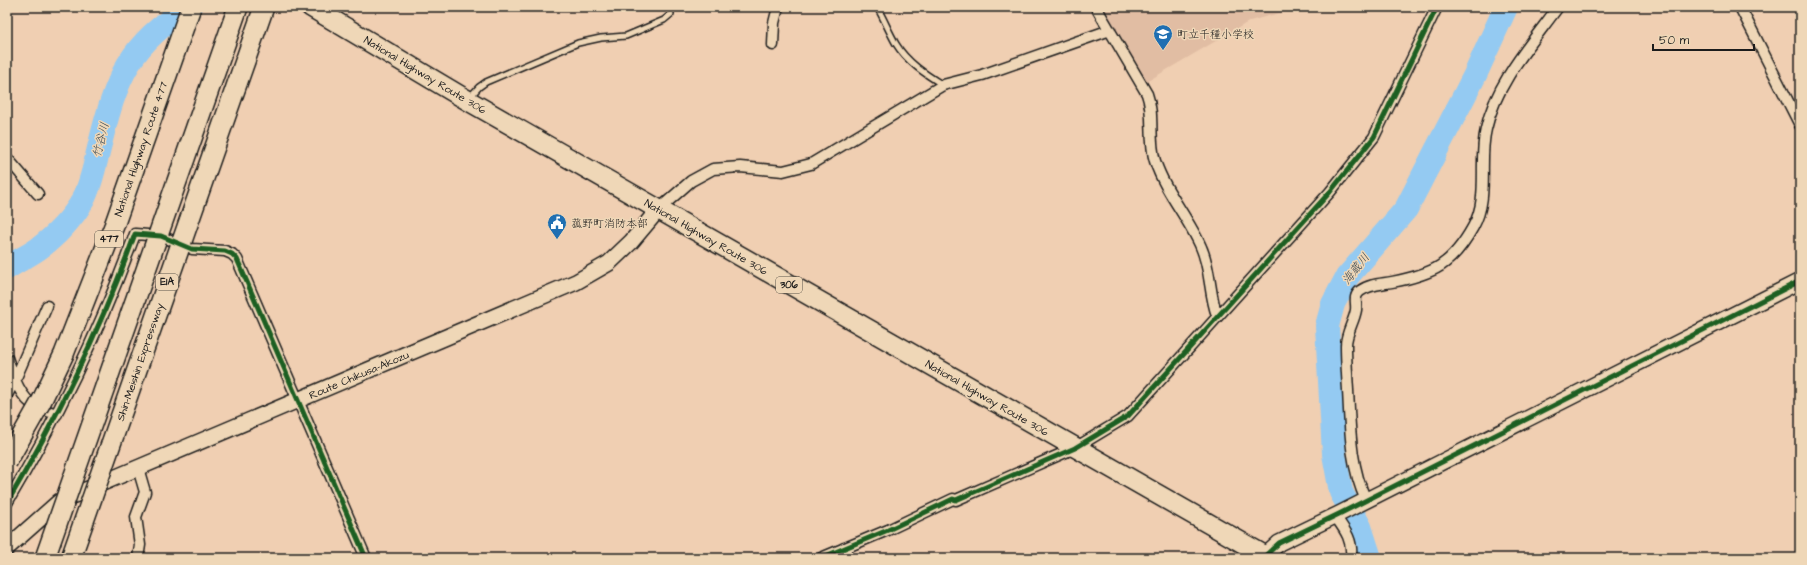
<svg xmlns="http://www.w3.org/2000/svg" width="1807" height="565" font-family="'Architects Daughter','Klee One',sans-serif">
	<rect width="100%" height="100%" fill="#f0cfb2"/>
	<filter id="ink" filterUnits="userSpaceOnUse"><feTurbulence type="fractalNoise" baseFrequency=".025" numOctaves="2"/><feDisplacementMap in="SourceGraphic" scale="8" xChannelSelector="R" yChannelSelector="G"/><feConvolveMatrix kernelMatrix="1 2 1 2 8 2 1 2 1" color-interpolation-filters="sRGB"/></filter>
	<g filter="url(#ink)">
		<path fill="#e1bda3" d="M1100,7H1301L1250,21L1146,82Z"/>
		<g fill="none" stroke-linecap="round" stroke-linejoin="round">
			<path stroke="#94caf2" stroke-width="24" d="M7,268C17,261 28,256 38,249C55,237 73,218 83,200C92,183 95,163 100,144C116,79 129,43 190,7
				M1370,558L1360,527L1341,492L1334,454L1327,326L1333,304L1347,277L1406,209L1475,75L1506,7"/>
			<g stroke="#1c1c1c" stroke-width="8">
				<path id="lane" d="M877,7C884,19 889,32 896,44C907,62 925,74 943,85
					M469,98L479,87L486,82L578,43L601,38L626,36L664,20L671,14L670,7"/>
			</g>
			<g stroke="#1c1c1c" stroke-width="13">
				<path id="street" d="M1096,7L1147,94C1155,116 1148,139 1155,161C1165,192 1188,217 1201,247C1211,269 1209,294 1217,315
					M1740,7L1800,125
					M773,45L774,23L778,7
					M7,158L38,194
					M658,210L691,181L713,169L740,167L783,171L811,164L943,85L982,75L1110,30
					M47,306L15,380C25,403 33,407 57,414
					M7,358L15,380L7,395
					M1366,500C1350,466 1350,427 1348,390C1347,375 1346,360 1346,345C1346,333 1354,322 1356,310C1357,302 1353,297 1360,291C1369,284 1382,284 1392,282C1434,274 1452,265 1473,227C1490,197 1478,161 1486,129C1496,83 1531,44 1558,7
					M7,503C58,417 101,328 135,234L161,236L192,249L225,251L232,254L237,259L366,558
					M1335,516C1345,530 1353,540 1351,558
					M844,548L848,558
					M138,558L140,545L136,517L145,492L138,468
					M821,558L888,530L953,499L956,500L1075,448L1128,416L1330,192L1374,137L1437,7"/>
			</g>
			<g stroke="#1c1c1c" stroke-width="18">
				<path id="secondary" d="M7,548L60,501L576,282L609,263L631,242L658,210
					M1265,556L1279,543L1339,514L1800,281"/>
			</g>
			<g stroke="#1c1c1c" stroke-width="22">
				<path id="highway" d="M311,7L467,100L1269,558"/>
			</g>
			<use href="#lane" stroke="#efd7b7" stroke-width="5"/>
			<use href="#street" stroke="#efd7b7" stroke-width="10"/>
			<use href="#secondary" stroke="#efd7b7" stroke-width="15"/>
			<use href="#highway" stroke="#efd7b7" stroke-width="19"/>
			<g stroke="#1c1c1c" stroke-width="22" stroke-linecap="butt">
				<path id="highway-bridge" d="M7,462L41,402L64,354L114,226L191,7
					M45,558L238,7
					M71,558L264,7"/>
			</g>
			<use href="#highway-bridge" stroke="#efd7b7" stroke-width="19"/>
			<g stroke="#efd7b7" stroke-width="8">
				<path id="cycleway" d="M7,503C58,417 101,328 135,234L161,236L192,249L225,251L232,254L237,259L366,558
					M1265,556L1279,543L1339,514L1800,281
					M821,558L888,530L953,499L956,500L1075,448L1128,416L1330,192L1374,137L1437,7"/>
			</g>
			<use href="#cycleway" stroke="#1b5e20" stroke-width="5"/>
		</g>
	</g>
	<defs>
		<g id="school-pin" transform="scale(1)"><path d="M0 17L-7.5 6A9.5 9.5 0 1 1 7.5 6Z" fill="#1f6fb2" stroke="#efd7b7"/><path d="M0-5L7-2L0 1L-7-2ZM-4 1L0 2.5L4 1V4Q0 6-4 4Z" fill="#fff"/></g>
		<g id="civic-pin" transform="scale(1)"><path d="M0 17L-7.5 6A9.5 9.5 0 1 1 7.5 6Z" fill="#1f6fb2" stroke="#efd7b7"/><path d="M-.6-6.5H3V-4.5H.6V-3L4-1V1h2V6H-6V1h2V-1L-.6-3ZM-1.2 2.5V6h2.4V2.5Z" fill="#fff"/></g>
	</defs>
	<g fill-rule="evenodd">
		<use href="#school-pin" x="1163" y="34"/>
		<use href="#civic-pin" x="557" y="223"/>
	</g>
	<g text-anchor="middle" dominant-baseline="central" stroke-width="3" stroke-linejoin="round" paint-order="stroke">
		<g fill="#efd7b7" stroke="#5b544a" stroke-width="1">
			<rect x="95" y="231" width="28" height="16" rx="3"/>
			<rect x="156" y="274" width="22" height="16" rx="3"/>
			<rect x="776" y="277" width="26" height="16" rx="3"/>
		</g>
		<g font-size="10" font-weight="bold" fill="#1c1c1c">
			<text x="109" y="239">477</text>
			<text x="167" y="282">E1A</text>
			<text x="789" y="285">306</text>
		</g>
		<g font-size="11" fill="#1c1c1c" stroke="#efd7b7" text-anchor="start">
			<text x="1177" y="34">町立千種小学校</text>
			<text x="571" y="223">菰野町消防本部</text>
		</g>
		<g font-size="11" fill="#1c1c1c" stroke="#efd7b7">
			<text transform="translate(425 75) rotate(31)">National Highway Route 306</text>
			<text transform="translate(141 149) rotate(-71)">National Highway Route 477</text>
			<text transform="translate(706 237) rotate(30)">National Highway Route 306</text>
			<text transform="translate(140 362) rotate(-71)">Shin-Meishin Expressway</text>
			<text transform="translate(359 375) rotate(-23)">Route Chikusa-Akozu</text>
			<text transform="translate(987 398) rotate(30)">National Highway Route 306</text>
		</g>
		<g font-size="12" font-style="italic" fill="#3a4852" stroke="#efd7b7">
			<text transform="translate(101 140) rotate(-76)">竹谷川</text>
			<text transform="translate(1356 269) rotate(-52)">海蔵川</text>
		</g>
	</g>
	<rect width="1807" height="565" fill="none" stroke="#efd7b7" stroke-width="24"/>
	<rect x="12" y="12" width="1783" height="541" fill="none" stroke="#1c1c1c" stroke-width="1.5" filter="url(#ink)"/>
	<path d="M1653 44v6h101v-6" fill="none" stroke="#1c1c1c" stroke-width="2"/>
	<text x="1659" y="44" font-size="12" fill="#1c1c1c" stroke="#efd7b7" stroke-width="3" paint-order="stroke">50 m</text>
</svg>
